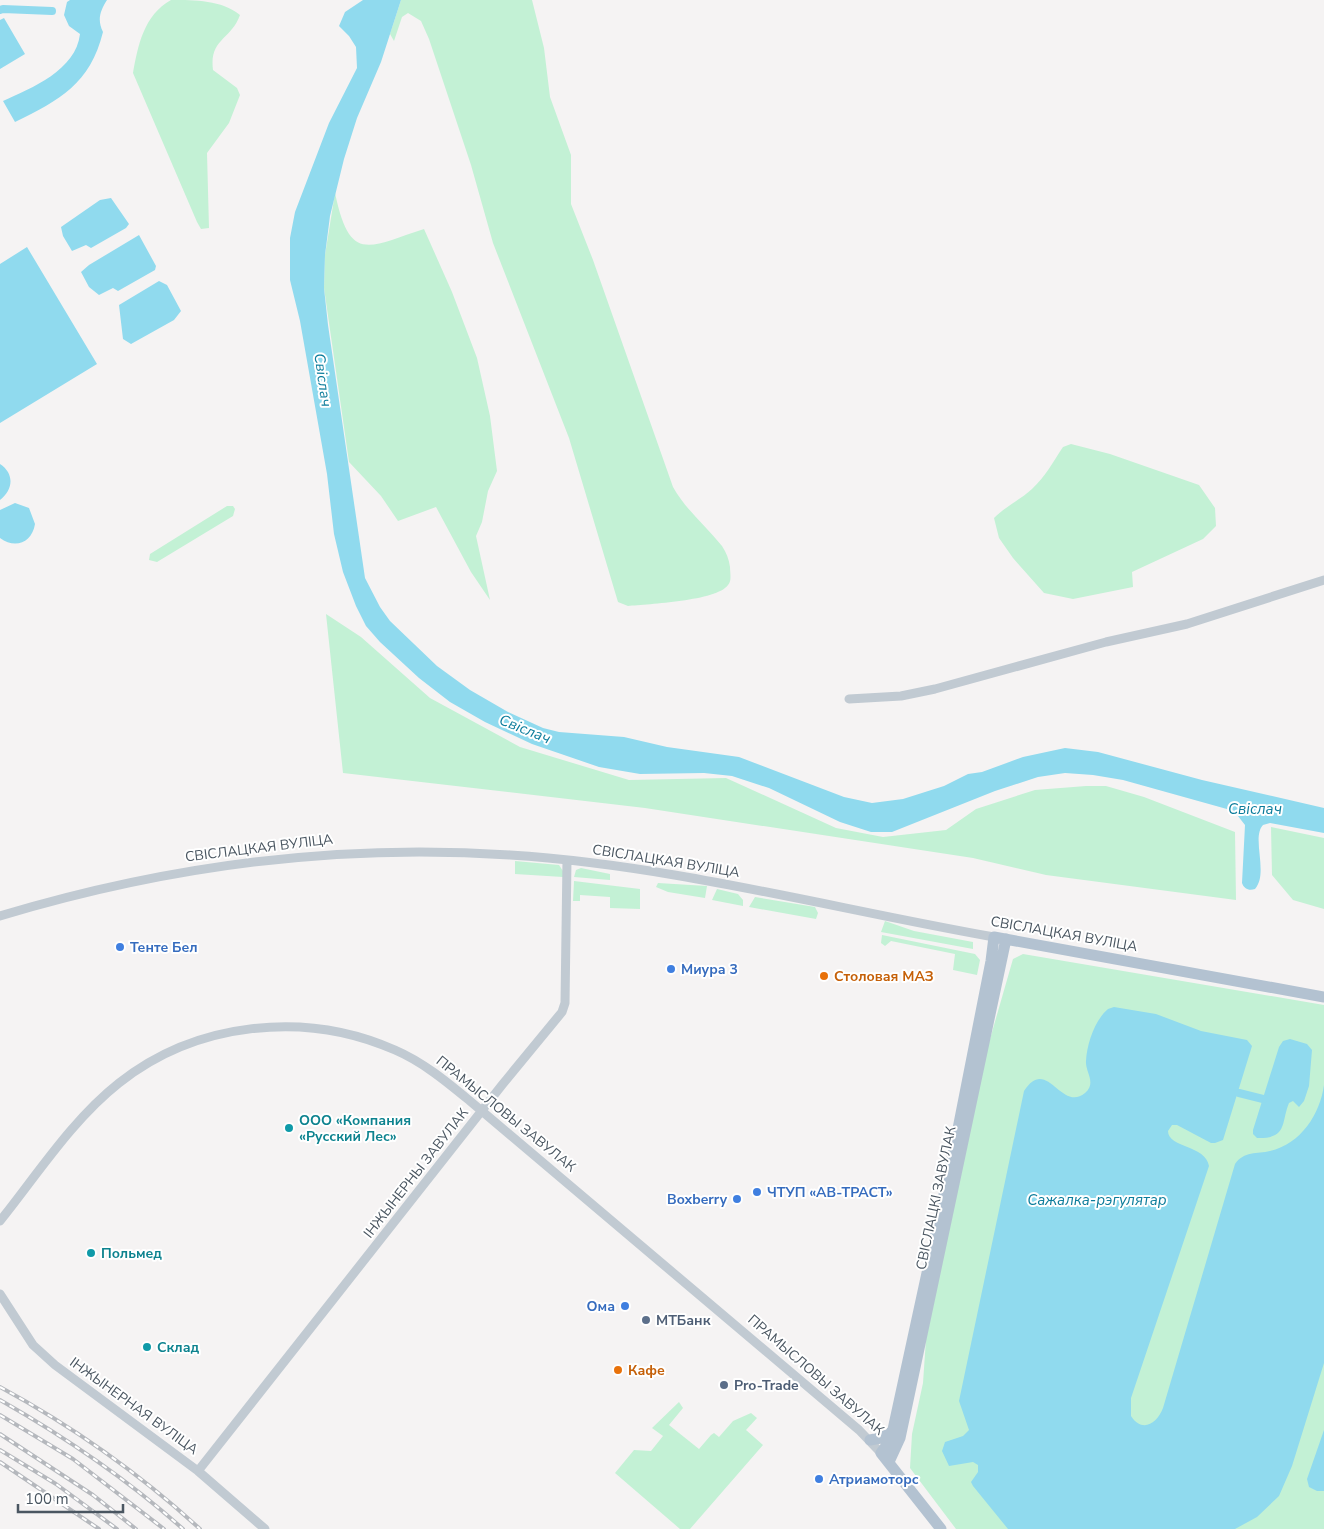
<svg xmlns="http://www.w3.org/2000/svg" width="1324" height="1529" font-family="'Nunito Sans',sans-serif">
	<rect width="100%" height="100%" fill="#f5f3f3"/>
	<path fill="#c3f1d5" d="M171,0C196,0 221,0 240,15C231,40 209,39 213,70L237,88L240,95L229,123L207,153L209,228L201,229L197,222L133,73C138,45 144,15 171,0Z
		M401,0H532L544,48L550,97L571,155V204L593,260L673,487C686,510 705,525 722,546C726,552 729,559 730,567C730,573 732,581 728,585C717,601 648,604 628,606L618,602L569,438L493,243L471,165L429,39L421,21L408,13L402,17L394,41L390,34Z
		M335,193C350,264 368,247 424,229L452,292L477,358L490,416L497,471L488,491L482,522L476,536L490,600L471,572L436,507L398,521L381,496L349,462L324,288L325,255Z
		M1071,444L1110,454L1199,485L1215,508L1216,526L1203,539L1132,572L1133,587L1073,599L1044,593L1013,558L999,538L994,518C1006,506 1020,500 1032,489C1045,477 1053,462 1063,447Z
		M227,506H233L235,509L233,516L157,562L149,560L150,554Z
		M326,614L361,637L430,698L520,747L629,780L726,778L836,828L883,837L946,830L976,809L1035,790L1086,786H1106L1144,797L1235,832L1236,900L1046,875L973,858L645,808L343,773Z
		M1271,827L1324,838V909L1293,900L1272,875Z
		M515,861L559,865L563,871V877L515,874Z
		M581,868L610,874V880L574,877L576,870Z
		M574,881L640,889V909L610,908V897L580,895V901H573Z
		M658,883L707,886L705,898L668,892L656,887Z
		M717,889L738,894L743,900V906L712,900Z
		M755,897L815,907L818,913L816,919L749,907Z
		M885,921L914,931L973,942V949L881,932Z
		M882,935L975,954L980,960L977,975L953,970L955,954L891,941L885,946L881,943Z
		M1023,954L1324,1005V1529H956L910,1468L912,1434L923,1383L926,1339L988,1046L1013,959Z
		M679,1402L683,1408L669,1425L699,1449L711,1435L714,1433L719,1437L733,1421L751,1413L757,1418L746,1430L763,1445L690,1529H680L615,1473L634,1450L651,1451L663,1436L652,1428Z"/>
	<path fill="#90daee" d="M70,0H107C100,11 97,20 103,32C90,84 60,100 15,122L3,101C32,88 76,70 80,34L69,26L64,15L67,2Z
		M363,0H401L381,62L357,118L344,159L330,216L325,255L324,288L328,325L365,578L380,607L390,621L437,666L470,690L508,712L543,728L559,732L624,737L667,747L739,757L844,797L872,803L903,799L944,786L968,774L982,772L1023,757L1065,748L1098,752L1202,780L1324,808V833L1270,823L1263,825C1251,838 1269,873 1255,889C1249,891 1244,889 1242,883L1245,825L1234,811L1123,780L1093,775L1065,773L1038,777L995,791L892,832H871L840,822L769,788L732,776L704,773L640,774L599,767L532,744L485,722L450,702L419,678L380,642L366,626L356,606L343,572L334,534L327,474L300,321L290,280V238L295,212L329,123L357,68L356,47L349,36L339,26L345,12Z
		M4,18L25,54L0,69V20Z
		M111,198L129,224L126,228L91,248L86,245L72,251L63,236L61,227L100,200Z
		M139,235L156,266L155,270L118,291L113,288L99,295L89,287L81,272L89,265Z
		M27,247L97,364L0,423V264Z
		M159,281L167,285L181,311L174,320L131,344L123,339L119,305Z
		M0,464C15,474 13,490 0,500Z
		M15,503L29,508L35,524C32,543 15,549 0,538V510Z
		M1114,1007L1156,1014L1201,1031L1247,1040L1252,1046L1223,1140L1215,1143H1211L1177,1125H1172L1168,1131C1168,1148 1206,1145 1209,1166L1131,1398V1416C1142,1433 1157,1424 1163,1408L1235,1164C1244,1151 1257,1154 1270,1151C1301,1144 1320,1114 1324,1085V1363L1292,1466L1279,1496L1257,1517L1235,1529H1008L973,1486L971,1482L978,1472V1465L973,1462L949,1466L942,1451L945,1442L963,1436L969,1430L959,1401L1024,1091C1047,1055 1061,1113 1085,1093C1097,1083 1085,1072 1086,1061C1087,1043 1095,1020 1108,1009Z
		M1290,1039L1307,1044L1312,1050L1309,1086L1304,1101L1299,1107L1293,1101L1289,1103C1281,1122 1288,1139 1257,1138L1253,1134V1130L1279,1047L1283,1041Z
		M1324,1430V1491H1317L1309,1487L1307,1479Z"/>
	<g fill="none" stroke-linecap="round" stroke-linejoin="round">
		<path stroke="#90daee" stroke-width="8" d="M0,10L3,9L52,11
			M1239,1093L1263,1099"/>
		<path stroke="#c1cad2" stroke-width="9" d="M849,699L901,696L935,689L1106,642L1187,624L1324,580
			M0,916C166,866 336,843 510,855C671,865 835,909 994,937
			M0,1221C37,1175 72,1120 119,1083C196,1022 305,1010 395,1050C423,1062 447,1082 470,1101L859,1430L881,1453
			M0,1294L33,1345L55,1365L198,1471L265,1529
			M198,1471L502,1085L562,1012L565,1003L567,860"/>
		<path stroke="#b3c2d1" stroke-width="11" d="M870,1440L881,1438L893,1431
			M889,1462L900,1438L1006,939
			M941,1529L881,1453L891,1439L894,1425L955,1144L991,961L994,937L1324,997"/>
		<g stroke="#b5b8bd" stroke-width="4">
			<path id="rail" d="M0,1387C72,1426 140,1474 200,1529
				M0,1400C65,1437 127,1479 183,1529
				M0,1415L73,1459L164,1529
				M0,1434L93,1495L136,1529
				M0,1450L56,1484L117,1529
				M0,1462L99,1529"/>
		</g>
		<use href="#rail" stroke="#fff" stroke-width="2" stroke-dasharray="5.5" stroke-linecap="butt"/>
	</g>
	<g fill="#3f7fe0" stroke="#fff" stroke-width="2">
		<circle cx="120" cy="947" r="5"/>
		<circle cx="671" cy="969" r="5"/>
		<circle cx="757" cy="1192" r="5"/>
		<circle cx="737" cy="1199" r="5"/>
		<circle cx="625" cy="1306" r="5"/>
		<circle cx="819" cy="1479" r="5"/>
	</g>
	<g fill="#e8710a" stroke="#fff" stroke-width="2">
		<circle cx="824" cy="976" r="5"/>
		<circle cx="618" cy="1370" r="5"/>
	</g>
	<g fill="#0f9aa8" stroke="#fff" stroke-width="2">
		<circle cx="289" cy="1128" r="5"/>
		<circle cx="91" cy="1253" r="5"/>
		<circle cx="147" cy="1347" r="5"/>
	</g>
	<g fill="#5c6f8a" stroke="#fff" stroke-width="2">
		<circle cx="646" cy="1320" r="5"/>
		<circle cx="724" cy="1385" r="5"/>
	</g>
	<g text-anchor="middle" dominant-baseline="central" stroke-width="4" stroke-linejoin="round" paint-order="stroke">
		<g font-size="14" fill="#4a5661" stroke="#fff">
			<text transform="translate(259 848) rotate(-7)">СВІСЛАЦКАЯ ВУЛІЦА</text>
			<text transform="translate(666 861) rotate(9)">СВІСЛАЦКАЯ ВУЛІЦА</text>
			<text transform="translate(1064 934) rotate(10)">СВІСЛАЦКАЯ ВУЛІЦА</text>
			<text transform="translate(506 1114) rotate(39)">ПРАМЫСЛОВЫ ЗАВУЛАК</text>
			<text transform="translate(416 1173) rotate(-52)">ІНЖЫНЕРНЫ ЗАВУЛАК</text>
			<text transform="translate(936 1198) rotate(-78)">СВІСЛАЦКІ ЗАВУЛАК</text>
			<text transform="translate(816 1375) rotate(41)">ПРАМЫСЛОВЫ ЗАВУЛАК</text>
			<text transform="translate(134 1406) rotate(36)">ІНЖЫНЕРНАЯ ВУЛІЦА</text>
		</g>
		<g font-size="14" font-weight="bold" fill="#366cbe" stroke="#fff" text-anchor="start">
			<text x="130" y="947">Тенте Бел</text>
			<text x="681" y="969">Миура 3</text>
			<text x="767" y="1192">ЧТУП «АВ-ТРАСТ»</text>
			<text x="727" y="1199" text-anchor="end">Boxberry</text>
			<text x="615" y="1306" text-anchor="end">Ома</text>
			<text x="829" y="1479">Атриамоторс</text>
		</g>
		<g font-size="14" font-weight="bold" fill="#c56008" stroke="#fff" text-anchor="start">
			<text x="834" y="976">Столовая МАЗ</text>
			<text x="628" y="1370">Кафе</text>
		</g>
		<g font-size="14" font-weight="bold" fill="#0d838f" stroke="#fff" text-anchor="start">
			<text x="299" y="1120">ООО «Компания<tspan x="299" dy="16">«Русский Лес»</tspan></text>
			<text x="101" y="1253">Польмед</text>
			<text x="157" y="1347">Склад</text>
		</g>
		<g font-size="14" font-weight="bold" fill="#4e5e75" stroke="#fff" text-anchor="start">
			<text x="656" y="1320">МТБанк</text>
			<text x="734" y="1385">Pro-Trade</text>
		</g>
		<g font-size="15" font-style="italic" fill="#0c7c9b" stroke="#fff">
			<text transform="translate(323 380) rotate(82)">Свіслач</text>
			<text transform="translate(525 729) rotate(22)">Свіслач</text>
			<text x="1255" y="809">Свіслач</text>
			<text x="1097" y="1200">Сажалка-рэгулятар</text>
		</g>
	</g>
	<path d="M18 1504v8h105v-8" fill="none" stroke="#4a5661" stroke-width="2.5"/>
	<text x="25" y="1504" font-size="15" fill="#4a5661" stroke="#ffffff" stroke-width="4" paint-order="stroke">100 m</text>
</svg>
